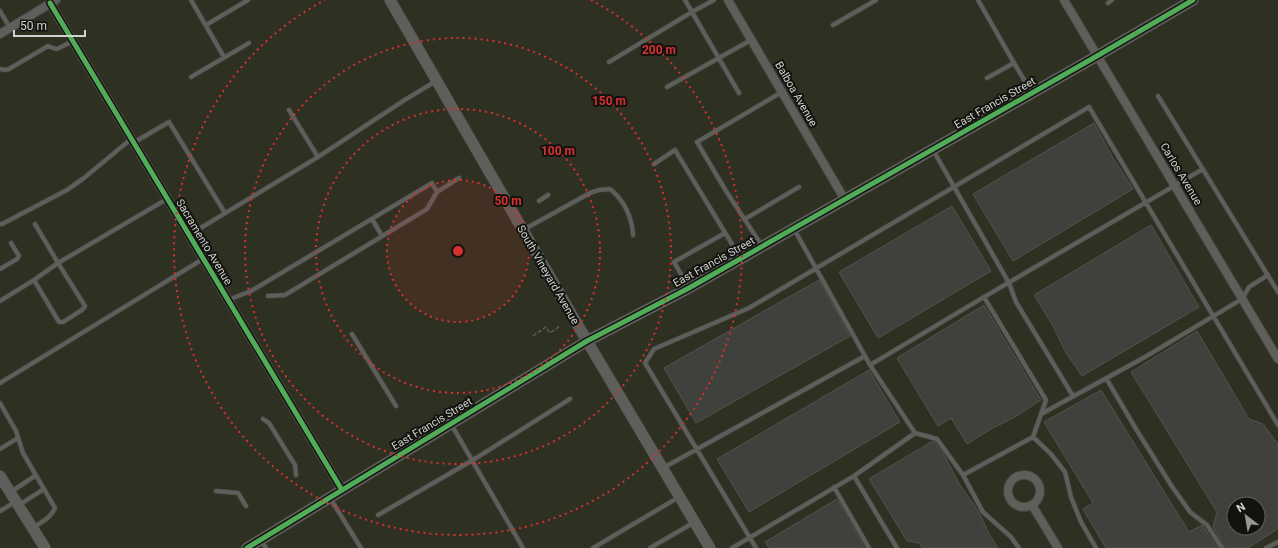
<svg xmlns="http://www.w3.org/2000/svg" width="1278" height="548" font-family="Roboto,sans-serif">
	<rect width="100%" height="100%" fill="#282824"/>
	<path fill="#2e3022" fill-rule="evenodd" d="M0,0H1278V548H0ZM1234,504H1258V528H1234Z"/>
	<path fill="#40403c" stroke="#53534f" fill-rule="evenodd" d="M1094,123L1113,158L1133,189L1013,261L973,194Z
		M952,206L991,271L878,338L839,272Z
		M1151,225L1199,307L1082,376L1066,353L1053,326L1034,295Z
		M819,280L850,336L696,423L664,368Z
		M984,305L1041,400L1015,417L991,429L967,444L951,418L938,426L897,358Z
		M1197,331L1249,419L1263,424L1278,444V529L1248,548H1225L1213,527L1217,512L1131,372ZM1234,504H1258V528H1234Z
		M869,370L900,422L749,512L717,459Z
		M1101,390L1189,532L1202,525L1218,548H1106L1083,509L1093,503L1044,422Z
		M933,441L935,442L944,455L960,485L979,512L989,534L998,548H922L919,543L907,541L869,479Z
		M837,499L865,548H769L765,542Z"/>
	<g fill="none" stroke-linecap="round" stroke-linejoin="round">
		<g stroke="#434340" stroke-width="5.5">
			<path id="lane" d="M191,0L224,57
				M714,0L692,12L739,93
				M978,0L1014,63
				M1108,3L1112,0
				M0,11L10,28
				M206,25L248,0
				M833,25L876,0
				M609,62L692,12L685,0
				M0,69L5,70L9,69L48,46L56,49L59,48L73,41
				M191,77L249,43
				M987,78L1014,63L1032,93
				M667,87L751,40
				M1158,96L1278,292
				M133,143L169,122L225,213
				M933,150L1009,283L1016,302L1073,396
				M318,157L403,101L436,81
				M654,164L675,150L741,259
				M539,201L548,195
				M372,219L382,236
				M745,219L799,187
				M0,224H2L67,190L84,178L131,139
				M523,230L590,193L599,190L610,189C624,200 632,217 633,235
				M189,235L318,157L289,110
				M762,246L726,191L697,142L782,92
				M0,269L17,259L19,256L11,243
				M34,280L58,263L35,224
				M689,288L674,262L725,233
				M268,296L285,295L427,209L437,192L459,178
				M228,300L251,291L432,183L437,192
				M0,301L34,280L59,322H63L82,310L85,306L58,263L167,199
				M352,334L396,406
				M870,365L984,297
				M1106,378L1136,429L1171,485L1190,512L1207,525L1222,548
				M0,383L203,259
				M0,403L16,431L23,453L55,508C51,518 41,522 33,528
				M1041,414L1145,357L1242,299L1249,287L1268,275
				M263,419L269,423L295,465L296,475
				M451,424L523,548
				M915,433L937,439L963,475
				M1033,437L1051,454L1065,472L1071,497L1081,522L1096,548
				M0,449L18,438
				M663,468L865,356
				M854,476L897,548
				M834,487L869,548
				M216,491L238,493L246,506
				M11,492L36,475
				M330,498L361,548
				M19,505L44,489
				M0,511L15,502
				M378,515L473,460L570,399
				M261,540L266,548
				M593,548L679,497
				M650,548L693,523
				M732,548L854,476L915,433L870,365L794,229
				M756,548L645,363L654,349L749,308L1089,107L1278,425
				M1019,548L1011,537L983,512L963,475L1033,437L1046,400L984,297L1203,169
				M1266,548L1278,542"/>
		</g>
		<g stroke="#434340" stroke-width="10">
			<path id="street" d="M728,0L845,200
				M1064,0L1278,359
				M50,3L342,490
				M0,34L56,0
				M1008 491a16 16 0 1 1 32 0a16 16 0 1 1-32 0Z
				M1032,505L1058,548"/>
		</g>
		<g stroke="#434340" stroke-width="12">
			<path id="secondary" d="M390,0L587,341L710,548
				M0,476L45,548
				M247,548L587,341L689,288L1097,56L1193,0"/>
		</g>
		<path stroke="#5e5e5a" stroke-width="1.5" stroke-dasharray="4 2" stroke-linecap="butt" d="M533,336L546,327L550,333L560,326"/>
		<use href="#lane" stroke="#5e5e5a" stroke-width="4"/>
		<use href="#street" stroke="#5e5e5a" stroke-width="8"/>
		<use href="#secondary" stroke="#5e5e5a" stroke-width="11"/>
		<g stroke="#12120f" stroke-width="8">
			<path id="cycleway" d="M50,3L342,490
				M247,548L587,341L689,288L1097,56L1193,0"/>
		</g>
		<use href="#cycleway" stroke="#51ab58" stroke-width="5"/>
	</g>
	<circle cx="458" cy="251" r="71" fill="#d63030" fill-opacity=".12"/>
	<g fill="none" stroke="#d63030" stroke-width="2" stroke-dasharray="2 4">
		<circle cx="458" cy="251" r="71"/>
		<circle cx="458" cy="251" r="142"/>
		<circle cx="458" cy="251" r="213"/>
		<path d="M591 0A284 284 0 1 1 325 0"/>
	</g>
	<g text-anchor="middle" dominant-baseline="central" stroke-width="4" stroke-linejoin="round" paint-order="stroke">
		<g font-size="11" fill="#d1d2cd" stroke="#12120f">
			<text transform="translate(796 94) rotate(60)">Balboa Avenue</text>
			<text transform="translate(995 103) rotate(-30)">East Francis Street</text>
			<text transform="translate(1181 174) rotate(59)">Carlos Avenue</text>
			<text transform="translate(204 242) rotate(59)">Sacramento Avenue</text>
			<text transform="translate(714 262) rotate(-29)">East Francis Street</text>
			<text transform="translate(548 275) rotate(60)">South Vineyard Avenue</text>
			<text transform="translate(432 424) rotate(-31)">East Francis Street</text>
		</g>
	</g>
	<circle cx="458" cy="251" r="6" fill="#d63030" stroke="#12120f" stroke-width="2"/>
	<g font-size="12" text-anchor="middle" font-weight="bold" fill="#d63030" stroke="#12120f" stroke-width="4" stroke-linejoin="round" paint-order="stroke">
		<text x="659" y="54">200 m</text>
		<text x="609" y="105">150 m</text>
		<text x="558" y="155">100 m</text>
		<text x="508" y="205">50 m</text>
	</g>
	<g transform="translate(1246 516) rotate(329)"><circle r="19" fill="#12120f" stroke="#5e5f5b"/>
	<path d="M0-3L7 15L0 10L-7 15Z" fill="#969692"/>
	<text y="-6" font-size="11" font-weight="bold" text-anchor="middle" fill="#d1d2cd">N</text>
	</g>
	<path d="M14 30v6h71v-6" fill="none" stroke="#d1d2cd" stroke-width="2"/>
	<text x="20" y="30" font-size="12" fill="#d1d2cd" stroke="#12120f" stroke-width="3" paint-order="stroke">50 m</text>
</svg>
